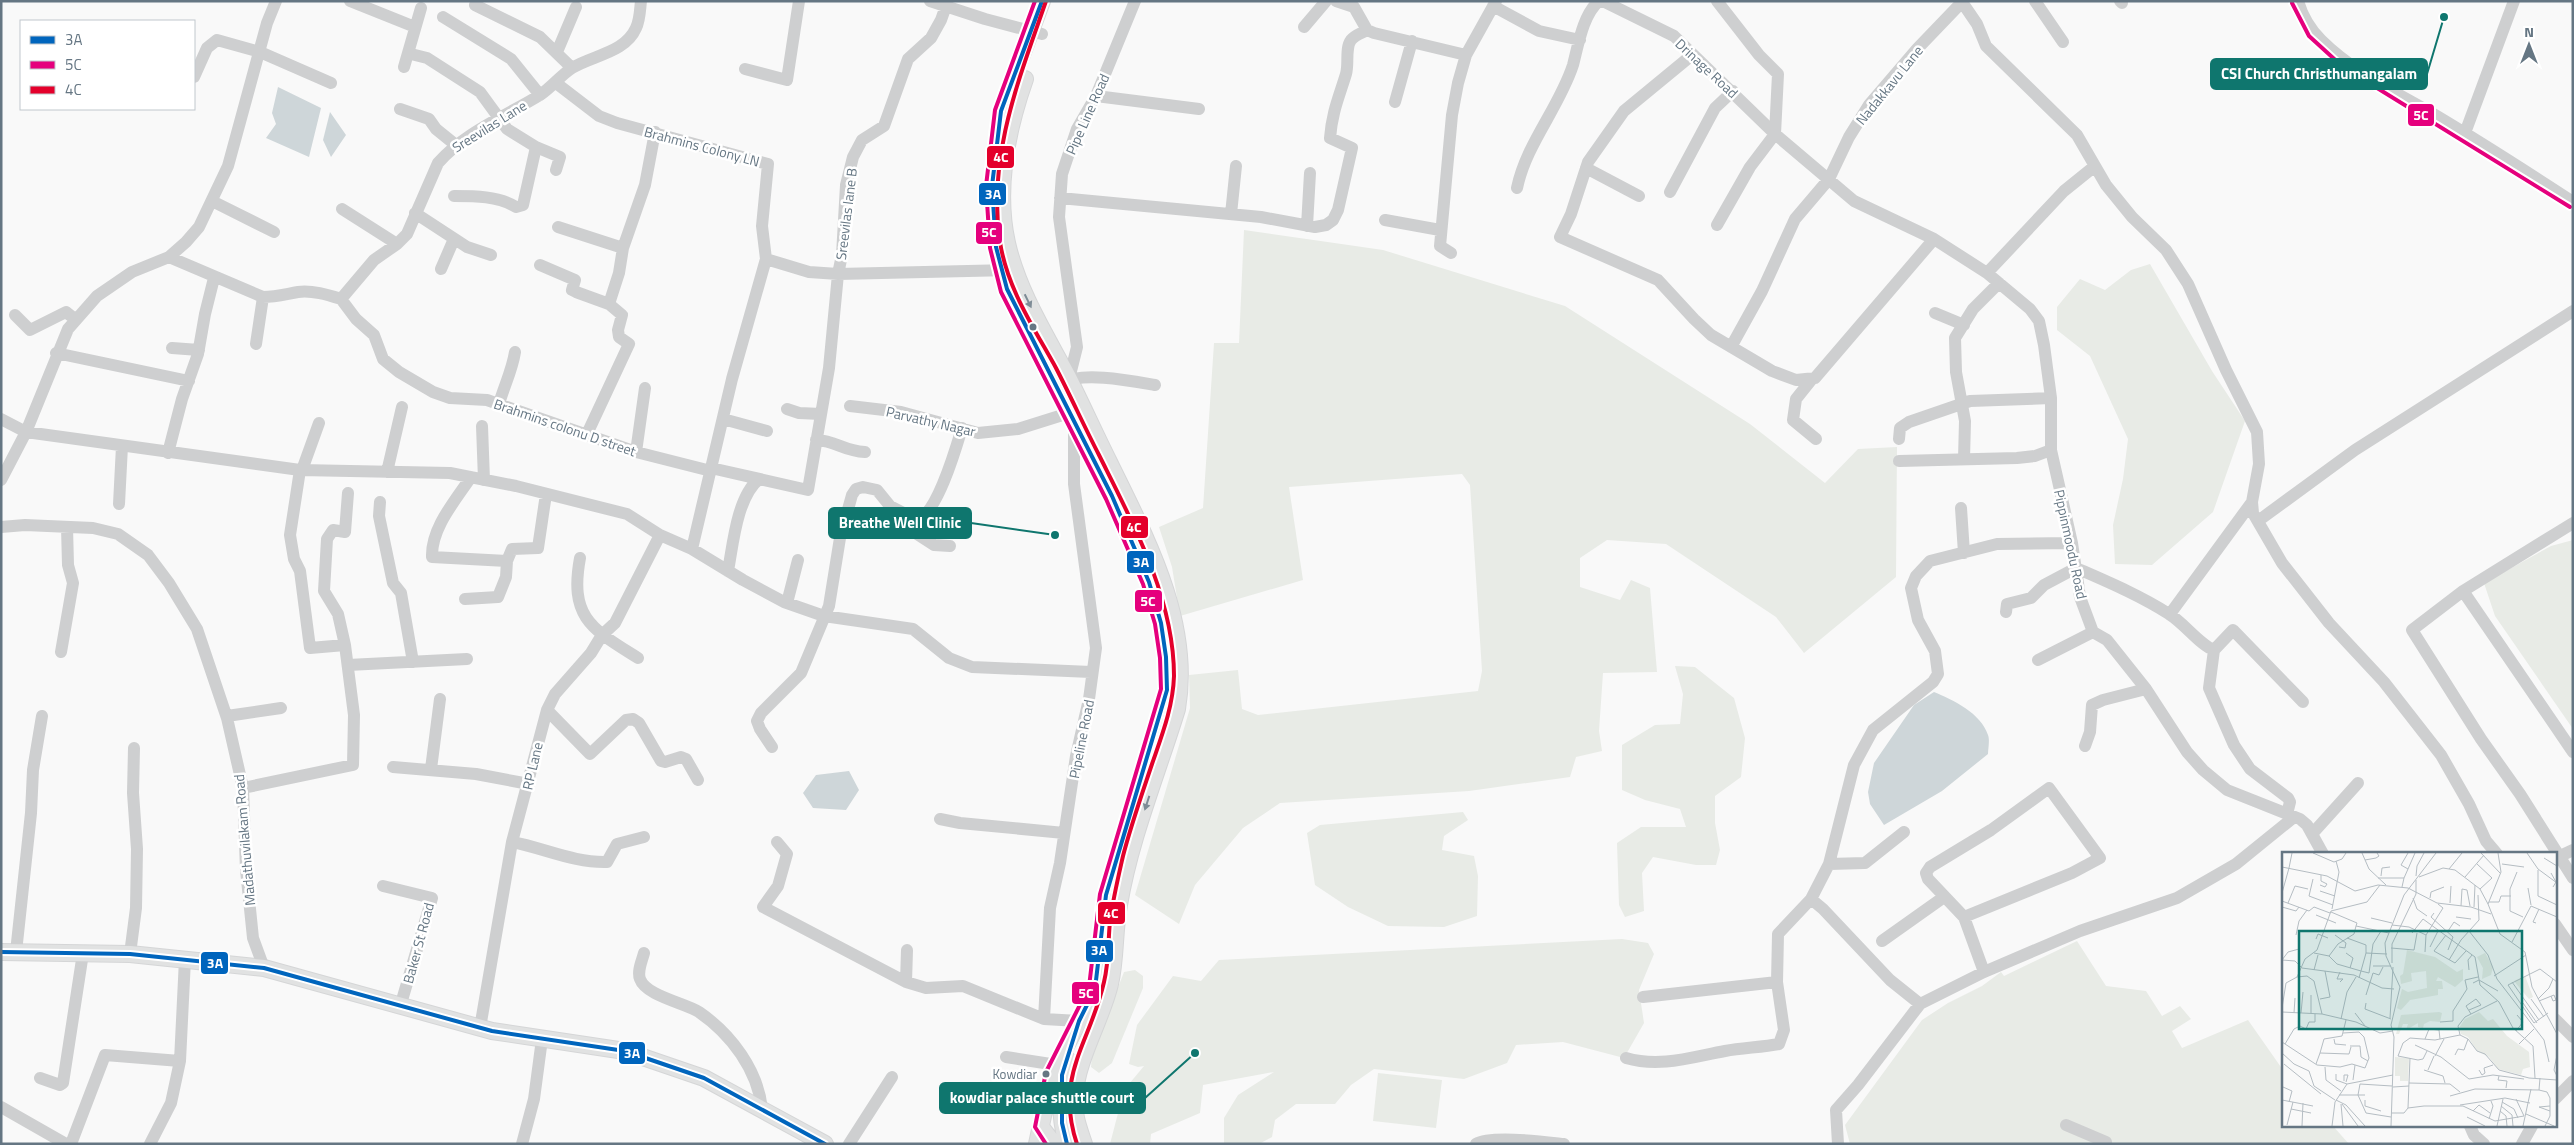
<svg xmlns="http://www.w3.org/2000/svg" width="2574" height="1145" font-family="'Titillium Web',sans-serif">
	<rect width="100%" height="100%" fill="#f9f9f9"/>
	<path fill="#e8ebe6" d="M1244,230L1383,250L1565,306L1750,424L1825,483L1858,449L1897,447L1896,577L1804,653L1776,617L1666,544L1607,540L1580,558V587L1620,600L1631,580L1650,588L1657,672L1603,673L1599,731L1602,751L1576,757L1570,777L1469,791L1280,803L1243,828L1195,885L1179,924L1135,895L1190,708L1189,675L1238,670L1242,709L1258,715L1478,691L1482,671L1470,485L1462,474L1289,487L1303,580L1180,616L1172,567L1159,527L1203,508L1214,343H1239Z
		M2150,264L2212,371L2245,421L2213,512L2152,565L2115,564L2113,525L2123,479L2128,439L2090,356L2057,330V307L2080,279L2105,290L2131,270Z
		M2573,540V729L2495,616L2484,583L2551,546Z
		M1675,666L1695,667L1734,698L1745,738L1741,777L1715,796V823L1720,850L1716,865H1696L1653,857L1642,873L1644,911L1625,917L1619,905L1617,843L1641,827H1686L1680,809L1645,800L1622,790V745L1655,725L1680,724L1683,694Z
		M1463,812L1468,820L1444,836L1442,850L1474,856L1478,876L1477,916L1444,927L1388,926L1348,907L1315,885L1307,833L1320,825Z
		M1622,939L1648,943L1654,954L1639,990L1644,1023L1624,1058L1563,1042L1516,1045L1507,1063L1464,1079L1374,1069L1351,1085L1335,1104H1296L1275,1120L1272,1137L1259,1144H1224V1118L1238,1095L1274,1072L1203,1085L1200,1113L1151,1134L1150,1144H1110L1124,1090L1144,1066L1138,1067L1129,1064L1137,1025L1173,976L1201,981L1219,960Z
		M2077,941L2106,986L2146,991L2162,1016L2180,1006L2191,1019L2172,1031L2182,1048L2248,1020L2283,1070V1126H2333L2349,1144H1850L1845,1125L1922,1020L1948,1003L1982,986L2001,972L2004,976Z
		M1135,970L1143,976V988L1112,1063L1099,1073L1091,1067L1092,1055L1124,972Z
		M1378,1073L1442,1080L1436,1128L1373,1121Z"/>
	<path fill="#ced6d9" d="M278,87L321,108L309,157L266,138L276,124L272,113Z
		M330,112L346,135L331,157L323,140Z
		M1934,692C1953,700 1981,713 1988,735C1990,740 1988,749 1988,754L1942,791L1884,825L1870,804L1868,792L1874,763L1914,705Z
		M849,771L859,790L846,810L813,808L803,793L816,775Z"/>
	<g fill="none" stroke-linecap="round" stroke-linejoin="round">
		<g stroke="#d5d6d7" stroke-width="18">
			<path id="major" d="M1025,79C1007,130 995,189 1007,243C1018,291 1045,334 1068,377C1082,405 1095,434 1109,462C1146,538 1192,622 1177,709C1157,774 1130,839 1119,905C1114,931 1116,958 1110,984C1100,1027 1067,1072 1076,1118C1078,1127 1081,1135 1084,1144
				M1,952L130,954L264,968L492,1031L625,1051L704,1078L825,1144
				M1041,1127L1054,1144
				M1037,1144L1052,1074L1095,989L1106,895L1167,690L1166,657L1161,623L1149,582L1112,496L1007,289L996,247L992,186L1001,111L1042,1
				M1067,1144C1059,1115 1059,1087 1067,1059"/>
		</g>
		<path stroke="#cecfd0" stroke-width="12" d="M350,1L415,27
			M930,1L985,19L1042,34
			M1336,1L1354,7L1367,30L1374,33L1466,55
			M1603,1L1674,36L1775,134L1854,201L1934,239L1987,273L2030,309L2039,321L2044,345L2051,398V450L2072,543L2080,597L2093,632L2107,640L2146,689L2187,752L2203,770L2227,790L2300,819L2307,825L2323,854
			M2035,1L2063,42
			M2120,1L2122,3
			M2298,1C2302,15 2311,30 2321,40C2353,72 2397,93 2435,115C2482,143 2527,172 2573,202
			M1962,2L1977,24L1986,46L2077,135L2106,185L2132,217L2166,250L2188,284L2226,370L2257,432L2259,464L2252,502L2253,513L2282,563L2329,623L2384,682L2441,755L2469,804L2486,841L2497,854
			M475,5L540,37L572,68
			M1493,6L1539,31L1580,40
			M443,17L511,59L540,95
			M1304,27L1326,1
			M557,52L576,7
			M411,54L427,58L480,92L507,129L536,147L523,205L516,207C499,196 474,196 454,196
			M1692,55L1624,111L1588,162L1571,214L1560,237L1658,280L1694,319L1711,335L1772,371L1796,380L1815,378L1934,239
			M404,67L421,8
			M745,69L787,80L799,1
			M194,77L207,48L217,40L260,52L331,83
			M556,83L599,116L617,123L768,164L762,226L766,259L809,272L838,274L1011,270
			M1096,96L1199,109
			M1395,102L1412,41
			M400,109L429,119L436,129L457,146
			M2465,133L2514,1
			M536,147L560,157L556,170
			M1586,168L1639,196
			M1517,188C1526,144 1559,108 1573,65C1578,46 1583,14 1599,1
			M1670,192L1715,108L1733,91
			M1060,198L1261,217L1315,227L1326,225L1333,220L1338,210L1352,148L1330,138C1332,112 1339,97 1346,74C1349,64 1345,48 1351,40C1355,35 1362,33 1367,30
			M212,201L274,232
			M342,209L397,244
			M415,213L467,247L491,255
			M1231,214L1236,166
			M1385,220L1440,230
			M1717,225L1750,167L1775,134L1778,74L1759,55L1717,1
			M1307,226L1310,173
			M558,227L623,248L619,273L609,304
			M623,248L645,185L655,132
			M1451,253L1440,246L1452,115L1458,83L1466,55L1496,1
			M169,257L263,297C276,297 286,294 298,292C312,290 328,295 341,299L374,260L397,244L407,234L438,163C465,132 506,116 540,95C552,87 561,75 572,68C593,55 625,53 636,28C640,20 640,9 641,1
			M540,265L575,280L572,290L576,292L609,304L622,315L618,330L619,337L629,344L587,434
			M441,269L454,239
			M1987,273L2064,191L2095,166
			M341,299L356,319L374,335L383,359L399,372L433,392L450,398L487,400L636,452L711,471
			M1935,313L1964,325
			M15,315L30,330L66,312L76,320
			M256,344L263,297
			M1731,347L1762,291L1795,219L1829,179L1849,137L1869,105L1917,49L1963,1
			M172,348L199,350
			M56,353L189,381
			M1069,379L1077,347L1059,217L1062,174L1077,129L1096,96L1135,1
			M1812,379L1796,399L1793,420L1816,439
			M1062,383C1082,371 1132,381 1155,385
			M499,404C504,386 512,371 515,352
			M850,406L901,412L978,433L1018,429L1069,413
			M787,409L799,413L821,414
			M1,419L26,432L300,470L450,473L516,486L627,514L660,535L692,549L743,580L784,602L824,616L913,629L949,658L972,667L1091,672
			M723,419L767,431
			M482,426L484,480
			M1899,439L1900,428L1909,422L1970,401L2051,398
			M816,440C837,441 843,451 865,452
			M636,452L645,388
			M168,453L182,399L198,354L205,314L214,278
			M1964,459L1965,421L1956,372L1955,338L1973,309L1999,283
			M1899,461L2017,458L2035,456L2051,450
			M711,468L808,490L829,368L838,274L842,255L846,185L853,157L862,140L884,126L908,59L931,38L941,20L946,6
			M302,470L319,423
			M387,472L402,407
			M1,480L26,432L68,329L97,296L132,272L169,257L186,242L199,227L228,166L267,23L276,1
			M380,502L379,516L393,583L401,593L413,662
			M119,504L122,446
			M1961,508L1964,553
			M917,520V534L934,545L950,546
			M2258,521L2355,450L2573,311
			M2573,523L2463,591L2412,630L2481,739L2520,794L2573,878
			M1,527L25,525L93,528L118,534L148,555L169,583L197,629L227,718L243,788L246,870L253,938L264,968
			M692,549L732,379L766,259
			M580,558C569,618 592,629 638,658
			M507,561L512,549L538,548L546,494
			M728,571C733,544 737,497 759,479
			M2463,591L2573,752
			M465,599L498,597L506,577L507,561L432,557C431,528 455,501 471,477
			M787,603L798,560
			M2006,612L2007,604L2031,598L2044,585L2076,568C2108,582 2139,595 2169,614C2184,623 2200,645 2214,650L2233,630L2303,702
			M2170,614L2252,502
			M345,645L338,614L324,591L327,539L333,530L345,532L348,493
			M2214,650L2209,688L2234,745L2250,769L2288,798L2290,802L2287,814
			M61,652L73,583L68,565L67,527
			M2038,660L2093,632
			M348,665L467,659
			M547,710L590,754L626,720L633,719L639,723L661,761L665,762L681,757L686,759L698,780
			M227,716L281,708
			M2085,746L2090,732L2092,705L2103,700L2146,689
			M772,747L760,729L757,721L761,713L801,673L829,606L840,538L852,495L856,489L863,487L877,490L890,506L917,520C937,514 956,448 962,428
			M393,767L476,774L529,784
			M431,769L440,699
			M243,788L353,765L354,715L345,645L310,648L300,571L294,559L290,535L300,470
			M940,819L960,823L1064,833
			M2312,834L2358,783
			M512,842C544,848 574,863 607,862L617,844L644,837
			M777,842L787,854L778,886L763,907L906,982L926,988L963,986L1044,1019L1079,1021
			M2558,857L2573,850
			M1829,864L1865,863L1904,832
			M383,886L432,898L400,1007
			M1811,899L1823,909L1890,980L1920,1004
			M1964,917L2072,873L2100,858L2049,788L1991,830L1930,867L1926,873L1928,879L1964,917L1984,972
			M2555,924L2573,950
			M1882,941L1944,897
			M16,952L31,813L33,770L42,716
			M644,953C642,961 637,971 640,979C646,996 685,1003 699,1012C731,1034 758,1070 762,1109
			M130,954L136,908L137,849L133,793L134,748
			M906,982L907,950
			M1643,997L1777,982
			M1044,1019L1050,908L1060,863L1076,756L1089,699L1096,648L1074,484V425H1077
			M2555,1019L2573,1037
			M480,1028L512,842L547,710L555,694L591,653L602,635L615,623L660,535
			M1006,1057L1057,1065
			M1626,1058C1660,1068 1692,1057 1725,1051C1743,1048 1762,1047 1779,1044L1784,1030L1777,982L1778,934L1811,899L1829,864L1854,765L1873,730L1933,682L1938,674L1935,651L1918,620L1911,588L1916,576L1930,561L1997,544L2072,543
			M40,1078L60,1085L63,1083L83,953
			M2555,1099L2573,1081
			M1,1107L66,1144
			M2066,1125L2106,1142
			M2470,1126L2474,1135L2484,1144
			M71,1144L105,1055L180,1061L185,959
			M150,1144L171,1103L180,1061
			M522,1144L534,1099L542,1039
			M849,1144L892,1077
			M1476,1144C1491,1135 1545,1142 1564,1144
			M1838,1144L1836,1110L1858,1085L1920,1004L1984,972L2080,931L2177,898L2236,864L2294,817
			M2522,1144L2532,1126"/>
		<use href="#major" stroke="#e1e2e2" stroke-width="16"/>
		<g stroke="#fff" stroke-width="8">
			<path id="bus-1" d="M1042,1L1001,111L992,186L996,247L1007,289L1112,496L1149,582L1161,623L1166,657L1167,690L1106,895L1095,989L1079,1021L1062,1075V1123L1067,1144
				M1,952L130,954L264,968L492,1031L625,1051L704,1078L825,1144"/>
		</g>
		<g stroke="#fff" stroke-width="8">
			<path id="bus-2" d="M1035,1L995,110L986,186L990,248L1001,292L1106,499L1143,584L1155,624L1160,658L1161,689L1100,894L1089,987L1046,1072L1035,1127L1046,1144
				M2292,3L2309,36L2343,67L2570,207"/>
		</g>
		<g stroke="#fff" stroke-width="8">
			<path id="bus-3" d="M1046,1C1019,79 987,157 1000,242C1007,288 1034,328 1056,368C1071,397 1084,426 1099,455C1133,523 1174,598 1174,676C1173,707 1162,735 1152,764C1142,794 1131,825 1123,856C1118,878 1113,899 1110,921C1108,941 1109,962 1104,982C1090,1044 1054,1075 1077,1144"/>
		</g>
		<use href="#bus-1" stroke="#0065bd" stroke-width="4"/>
		<use href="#bus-2" stroke="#e5007d" stroke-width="4"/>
		<use href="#bus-3" stroke="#e4002b" stroke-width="4"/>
	</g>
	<defs><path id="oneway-solid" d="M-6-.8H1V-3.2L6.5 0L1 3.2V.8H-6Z" transform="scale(1.25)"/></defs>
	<g fill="#7e8c96">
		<use href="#oneway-solid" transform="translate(1028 301) rotate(64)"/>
		<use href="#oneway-solid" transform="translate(1147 803) rotate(108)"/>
	</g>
	<g fill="#657683" stroke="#fff" stroke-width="2">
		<circle cx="1033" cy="327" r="4.5"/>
		<circle cx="1046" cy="1074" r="4.5"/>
	</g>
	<g text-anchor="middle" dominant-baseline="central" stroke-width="5" stroke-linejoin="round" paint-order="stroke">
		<g font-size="13" fill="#657683" stroke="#fff" text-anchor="end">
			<text x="1037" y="1074">Kowdiar</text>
		</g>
		<g font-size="14" fill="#657683" stroke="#fff">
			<text transform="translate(1707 68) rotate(43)">Drinage Road</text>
			<text transform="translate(1889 85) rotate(-51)">Nadakkavu Lane</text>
			<text transform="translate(1087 114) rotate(-66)">Pipe Line Road</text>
			<text transform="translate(489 126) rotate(-32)">Sreevilas Lane</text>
			<text transform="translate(702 146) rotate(15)">Brahmins Colony LN</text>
			<text transform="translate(846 214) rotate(-83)">Sreevilas lane B</text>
			<text transform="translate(931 421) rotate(13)">Parvathy Nagar</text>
			<text transform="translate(565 427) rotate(19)">Brahmins colonu D street</text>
			<text transform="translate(2071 544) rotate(78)">Pippinmoodu Road</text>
			<text transform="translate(1081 739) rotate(-79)">Pipeline Road</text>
			<text transform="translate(532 766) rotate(-77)">RP Lane</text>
			<text transform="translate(244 840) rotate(-95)">Madathuvilakam Road</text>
			<text transform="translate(418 943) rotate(-75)">Baker St Road</text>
		</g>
	</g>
	<g transform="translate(2282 852)">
		<rect width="275" height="275" fill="#f9f9f9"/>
		<path d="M125,98L153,105L175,120L181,117V128L173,135L156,125L154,129H160L161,137H156V143L128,148L119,158L115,156L120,137L126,140L145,136L144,119L129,121L130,129L119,132L118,124L121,122ZM203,101L211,115L209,123L200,127L201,116L195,105ZM243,124L251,145L247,147L232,129ZM157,160L160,161L158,170L148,169L142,172L141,176L136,175V171L124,178L126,172H121L117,182H114L119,163ZM197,160L206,169L211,167L225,184L247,200L248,215L241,217L239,223L216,217L207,205L195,199L186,185L179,182L177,176L183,167ZM113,205L127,206L126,229H118V224H113Z" fill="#e8ebe6"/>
		<path fill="none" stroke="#b5bdc3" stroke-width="1" d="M31,1L52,10L60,7L64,1M80,1L87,17L104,33M199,1L218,21M216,1L219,20L206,52L218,82L243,100L250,135L275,182M245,1L256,17L275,31M262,6L275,14M83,8L94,6L97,4L95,1M195,12L210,26L198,37M220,12L242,15M0,15L45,24L73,39L96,33L126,36M7,16L10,1M126,17L133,1M167,17L180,1M256,18V44L275,53M235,20L228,37V59L241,65M269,21L274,30L271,35M99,24L100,16L108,15M134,24L135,14L142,1M137,25L161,16L173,18L198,37L206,52M183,25L202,3M96,26H122L120,35M122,26L126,17L119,13L126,1M31,27L27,44L51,53M38,33L43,35L45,32L39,29V23M126,36L155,51L189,55L209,62M246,36L249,53M38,39L53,44M0,41L7,16M131,46L135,57L145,64M148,46L149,40L162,35M0,49L27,59L32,55L48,61M207,50H217L219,44H229M6,51L13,34L26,37M168,51L169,34M179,54L180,37L185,38L188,54M0,55L14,59L17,55M192,55L193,33M50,57L57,20L54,9M49,60L75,71L74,74M152,61L149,65L171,85L166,98M34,63L54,71M174,65L189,67M89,66L110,71M254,71L251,70L257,57M110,73L127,75L144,83M166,79L172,70L178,74M187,79L206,103L215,127L262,188L267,210M130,81L141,67L193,105L198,133L217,150L231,176L251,194L253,226M14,83L17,69L25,58M53,83L64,91L63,96L57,95M164,83L152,99L173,111L184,99M65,86L84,93V101L105,102M34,87L36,82L46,86M230,90L249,54L275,65M148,95L156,79M109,96L132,98L135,81M143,100L144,83L161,56L156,52M32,101L47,104L56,92L72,82L74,74L107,81M64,101L71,106L68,116M47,104L55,112L79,119M0,108L13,109L20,116L72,123L100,136L112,137M0,108L6,100L17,97M167,108L179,88L197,68L196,43M110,111V92L134,42V28M91,114H109M32,118L36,103M187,118L186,108L190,103M79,119L87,121L91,92L99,79M212,124L244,103M15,125L25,124L32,129L40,162M77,126L84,101M58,130L61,127H55L58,120M230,130L257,168M191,131L197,128L216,139M84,143L91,121L97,123L101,115M38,147L48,145L43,119M249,147L262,165M256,147L267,136L271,127M257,149L272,143L274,148L271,149L269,144M84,151L83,157L109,167M241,151L255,171M0,156L4,131L15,125L23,107L35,98L49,59L85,50L98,33M187,158L199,153L194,147L184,154L189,162M0,160L40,162L74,170L98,181L111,179M12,161L13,146M19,161L21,140M29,161V143M73,161L83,174M266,161L252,171L226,133L258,117L275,130M108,166L111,115M59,167L65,140L74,125M158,170L171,169V159L185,137L183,128L196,125M234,179L241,170L235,163M178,183L176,174L183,165L215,149M52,187L53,192L64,193M143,187L147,177L157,178L158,187M0,190L35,213L58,215L70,212L83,216L87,206L82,185L77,180L61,181M3,192L12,177L18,174L24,177L27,170H33V162M237,192L252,177M133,193L159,205L187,227L211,223L242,227M68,194H78L79,205L86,209M0,201L12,212L27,219L32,234L53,248M38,201L42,187L60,184L64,168M173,203L176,197L182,198L186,187M275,203L272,218L275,224M116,204L121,191L128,186L153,188L178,183L186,187L195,199L203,202L217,218L247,226L275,228M116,204L136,208L141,207L145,199M153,204L162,187M2,212L39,242M34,212L38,201L67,202L69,195M43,215L44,228L59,239M142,218L161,224L163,231M146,218L152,204M197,218L200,223L203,221L202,216L211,213M54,222V228L65,232M217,224L216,228L225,229L224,236M71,228L73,213M62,229V223H66L64,230M127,231L168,232L178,240M1,235L10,239L7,250M111,235L127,234M257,238L265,240L268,246V264L263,274M57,243H83M168,244L193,237L257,238L258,226M0,248L31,254M54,248L64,253L83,274M83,248V254L99,259M220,250L232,257L236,266M59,252L61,274M60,252L76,274M178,253L223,246L248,251M219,254L230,263L231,274M126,256L128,206M9,257L29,261M191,259L197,253L208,261M218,259L224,264L225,274M268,259L257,255L268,254M109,261H122L126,256L142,254H181L213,269L242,264L234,247M244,262L272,274M109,265L84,261L76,243L78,232L110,234M185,265L203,274M207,267L211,254L209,249M5,273L11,250M20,274L21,251M50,274L53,250L65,232L111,223M109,274L112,185L109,173L118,135L104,104L103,91L122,43L154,1M215,274L221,247M241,274L249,237"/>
		<path fill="#0f766e" fill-opacity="0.15" stroke="#0f766e" stroke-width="2.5" d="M17,79H240V177H17Z"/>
		<rect width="275" height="275" fill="none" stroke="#657683" stroke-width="2.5"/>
	</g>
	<path fill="none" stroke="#0f766e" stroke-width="2" d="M2444 17L2427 74M1055 535L971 523M1195 1053L1145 1098"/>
	<g fill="#0f766e" stroke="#fff" stroke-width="2">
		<circle cx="2444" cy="17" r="5"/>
		<circle cx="1055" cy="535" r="5"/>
		<circle cx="1195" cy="1053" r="5"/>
	</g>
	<g fill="#0f766e" stroke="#0f766e" stroke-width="2">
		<rect x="2211" y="59" width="216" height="30" rx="5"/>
		<rect x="829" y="508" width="142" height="30" rx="5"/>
		<rect x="940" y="1083" width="205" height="30" rx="5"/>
	</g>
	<g font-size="15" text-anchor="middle" font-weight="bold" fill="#fff">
		<text x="2319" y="79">CSI Church Christhumangalam</text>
		<text x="900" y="528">Breathe Well Clinic</text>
		<text x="1042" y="1103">kowdiar palace shuttle court</text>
	</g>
	<g stroke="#fff" stroke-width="2">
		<rect x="2407" y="103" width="28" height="24" rx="5" fill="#e5007d"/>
		<rect x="986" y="145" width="29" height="24" rx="5" fill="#e4002b"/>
		<rect x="978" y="182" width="29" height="24" rx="5" fill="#0065bd"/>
		<rect x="975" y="221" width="28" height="24" rx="5" fill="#e5007d"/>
		<rect x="1120" y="515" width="29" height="24" rx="5" fill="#e4002b"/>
		<rect x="1126" y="550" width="29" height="24" rx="5" fill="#0065bd"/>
		<rect x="1134" y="589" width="29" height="24" rx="5" fill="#e5007d"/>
		<rect x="1097" y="901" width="29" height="24" rx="5" fill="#e4002b"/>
		<rect x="1085" y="939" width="29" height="24" rx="5" fill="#0065bd"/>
		<rect x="200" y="951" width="29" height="24" rx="5" fill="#0065bd"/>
		<rect x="1071" y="981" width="29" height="24" rx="5" fill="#e5007d"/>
		<rect x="618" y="1041" width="28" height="24" rx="5" fill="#0065bd"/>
	</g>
	<g font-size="14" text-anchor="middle" font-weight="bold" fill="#fff">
		<text x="2421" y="120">5C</text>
		<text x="1001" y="162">4C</text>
		<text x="993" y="199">3A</text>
		<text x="989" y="237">5C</text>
		<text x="1134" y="532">4C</text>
		<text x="1141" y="567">3A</text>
		<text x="1148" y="606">5C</text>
		<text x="1111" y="918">4C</text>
		<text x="1099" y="955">3A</text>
		<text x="215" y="968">3A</text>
		<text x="1086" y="998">5C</text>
		<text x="632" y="1058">3A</text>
	</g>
	<rect width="2574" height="1145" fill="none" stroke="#657683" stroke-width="5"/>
	<rect x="20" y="20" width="175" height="90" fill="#ffffff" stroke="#c1c8cd"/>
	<rect x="30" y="36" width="25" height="8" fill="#0065bd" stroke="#c1c8cd"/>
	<text x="65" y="45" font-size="15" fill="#657683">3A</text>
	<rect x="30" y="61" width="25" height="8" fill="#e5007d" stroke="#c1c8cd"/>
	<text x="65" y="70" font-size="15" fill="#657683">5C</text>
	<rect x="30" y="86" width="25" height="8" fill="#e4002b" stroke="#c1c8cd"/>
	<text x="65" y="95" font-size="15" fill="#657683">4C</text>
	<g transform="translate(2529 45)" stroke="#ffffff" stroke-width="4" paint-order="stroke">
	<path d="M0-4L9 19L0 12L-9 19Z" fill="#657683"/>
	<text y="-8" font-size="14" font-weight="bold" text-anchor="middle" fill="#657683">N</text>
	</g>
</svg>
